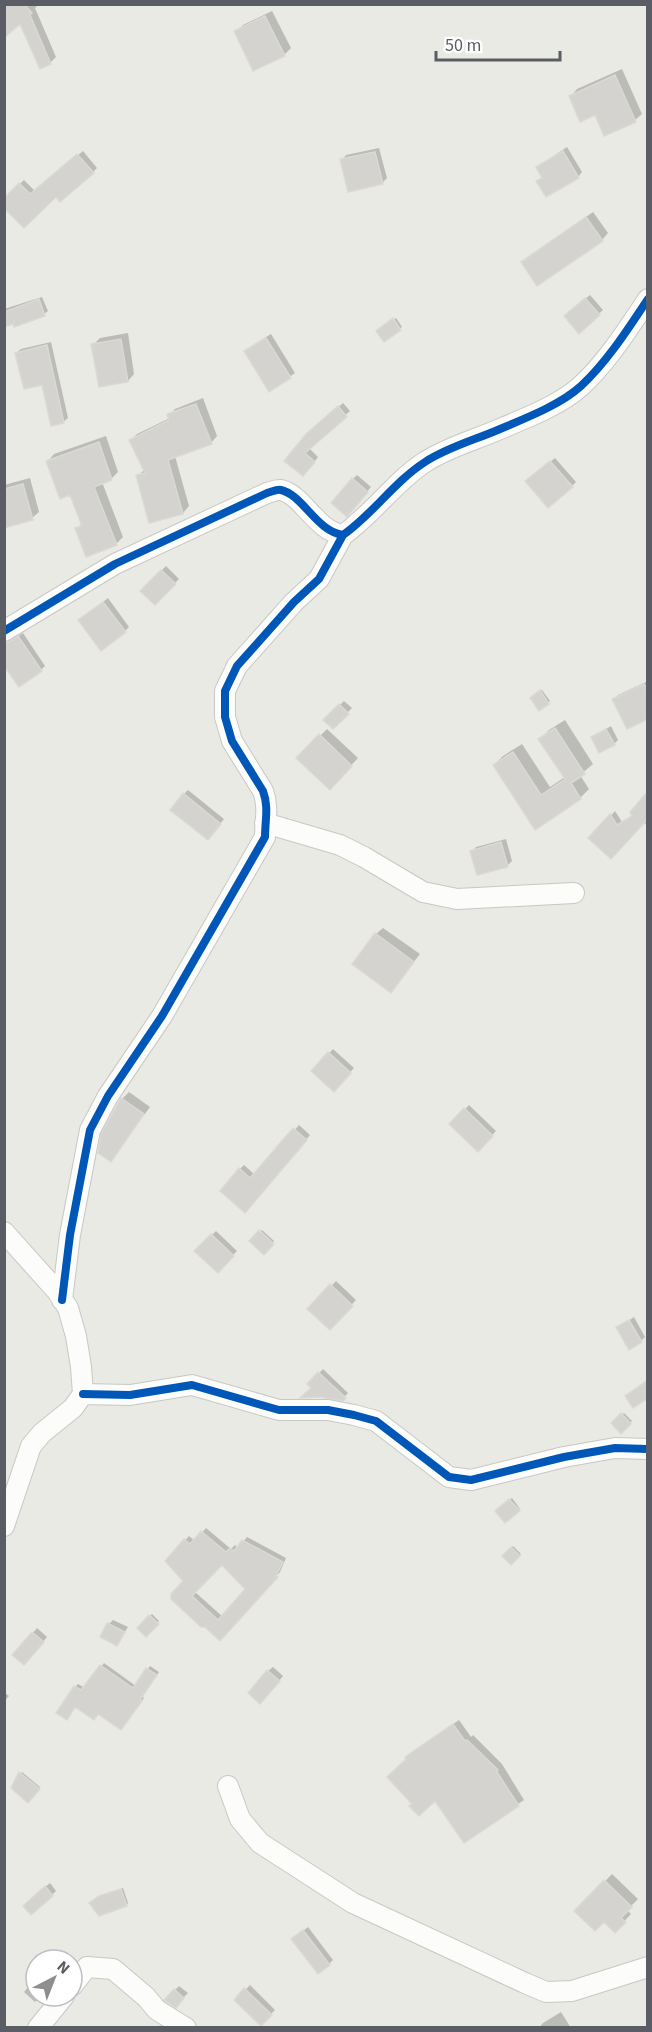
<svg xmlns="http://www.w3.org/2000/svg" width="652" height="2032" font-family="'Source Sans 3',sans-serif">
	<rect width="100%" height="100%" fill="#eaeae5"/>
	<path fill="#0003" fill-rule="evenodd" d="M5,4H35L37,6L35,8L56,57L50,63L21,21Z
		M272,11L291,48L284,55L236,32L243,25Z
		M622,69L642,114L635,120L571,96L577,89Z
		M567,147L582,172L578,177L538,181L543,176L537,167Z
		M379,148L387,178L382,183L342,160L346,155Z
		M83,151L97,168L93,172L56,195L4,200L24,180L35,191Z
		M593,212L608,233L602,240L523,262L530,256Z
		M590,295L603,310L579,332L570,312Z
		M42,297L48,311L44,314L4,325V309Z
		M396,318L402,327L385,340L378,331Z
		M128,333L134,374L128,381L93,345L100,338Z
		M271,334L295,373L270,390L250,347Z
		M51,342L68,418L63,422L43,383L16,353L21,349Z
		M203,398L217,436L211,443L175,456L189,506L183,513L150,521L138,476L145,469L131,440L137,434L170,418L169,415L175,409Z
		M343,403L350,411L309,448L318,457L308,470L286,461L312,430Z
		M106,436L118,472L111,479L102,482L123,537L116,544L77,529L82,523L71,493L48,461L54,454Z
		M555,458L576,482L572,486L532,477Z
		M357,475L371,487L351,510L353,479Z
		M30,478L39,512L32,518L4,526V485Z
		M166,566L179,579L155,603L142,591Z
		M108,598L129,627L125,631L85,616Z
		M23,633L45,666L41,670L4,645Z
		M648,681V718L614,700L618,695Z
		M542,690L550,701L540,709L533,696Z
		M344,701L352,708L333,727L325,719Z
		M565,720L593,764L580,775L589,789L580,798L535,828L494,765L503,756L522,744L550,787L565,777L540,739L549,730Z
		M611,726L618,740L614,744L593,737Z
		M327,729L358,758L330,788L298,758Z
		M188,790L224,819L212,834L184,794Z
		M648,793V826L643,822L590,838L615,811L622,822L633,815Z
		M506,839L512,861L508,865L478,874L472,852L476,847Z
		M383,928L420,954L391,991L376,934Z
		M333,1049L354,1068L334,1090L313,1071Z
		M129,1092L150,1107L111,1160L122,1099Z
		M469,1105L496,1131L478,1150L451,1124Z
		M299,1125L310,1135L249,1206L240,1169L244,1165L255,1175Z
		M262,1230L274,1241L264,1252L251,1241Z
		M216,1231L237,1251L217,1271L196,1251Z
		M336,1281L356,1300L330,1328L309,1309Z
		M634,1317L645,1337L641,1341L618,1328Z
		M323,1369L348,1393L342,1399L313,1388L309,1384Z
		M624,1413L632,1421L621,1432L613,1423Z
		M512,1498L520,1509L505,1521L497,1511Z
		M206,1528L231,1549L235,1545L238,1548L247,1537L286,1558L280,1572L220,1639L206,1626H202L185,1581L167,1561L189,1536L195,1541ZM222,1563L247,1588L223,1617L194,1591Z
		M513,1546L521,1554L511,1563L504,1556Z
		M152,1614L159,1621L146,1635L139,1628Z
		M113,1620L128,1627L117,1644L109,1624Z
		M37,1628L47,1637L29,1659L14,1655Z
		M104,1663L136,1686L150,1666L159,1672L142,1696L144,1698L124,1725L75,1687L78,1684L85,1688Z
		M273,1667L283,1676L265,1698L268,1671Z
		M4,1692L9,1696L4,1702Z
		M459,1720L471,1737L473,1735L502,1764L524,1800L464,1841L407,1757Z
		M22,1772L40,1787L28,1801L13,1787Z
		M612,1874L638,1899L627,1910L631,1914L615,1931L604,1921L576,1911Z
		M50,1883L56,1891L52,1895L29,1901Z
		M123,1888L128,1903L127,1905L93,1902L102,1895Z
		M308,1927L333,1960L329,1964L298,1935Z
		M33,1981L36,1984V1996H41L35,2002L24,1992Z
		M250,1985L275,2010L261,2024L236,2000Z
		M179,1986L188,1993L180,2001L175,1990Z
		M561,2012L571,2028H539L543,2023Z"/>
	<path fill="#d4d3d0" stroke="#dad9d4" stroke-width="1.5" fill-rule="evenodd" d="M4,4H24L32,13L30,15L51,64L40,69L20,24L4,38Z
		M265,16L285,56L253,71L234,31Z
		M615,75L636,122L604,136L595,115L580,122L569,96Z
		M563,151L579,178L546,197L536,181L542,178L536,167Z
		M375,152L383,184L348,192L340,159Z
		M77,154L94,173L60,202L56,197L24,228L4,208V198L19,183L30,194Z
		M586,217L603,241L537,286L521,262Z
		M585,298L600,315L579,334L564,316Z
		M39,299L45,316L14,327L13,324L4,327V312Z
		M393,318L401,330L384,342L376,331Z
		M266,338L291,378L269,392L244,351Z
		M121,339L128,382L99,387L91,344Z
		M47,345L64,423L51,426L42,385L24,389L15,353Z
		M196,404L212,444L168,460L183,514L149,523L136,475L145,473L129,440L169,420L167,414Z
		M338,406L347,417L305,453L315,462L303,476L284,461L306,434Z
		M99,442L112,480L94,487L117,545L86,557L75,528L82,526L70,495L60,499L46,461Z
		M550,461L573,487L548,508L525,481Z
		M352,478L368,492L347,517L331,503Z
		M23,484L33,520L4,528V489Z
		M161,570L176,584L155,605L140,591Z
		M103,602L126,632L101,651L78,620Z
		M18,636L42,671L19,687L4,666V645Z
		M644,684L648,691V719L627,729L612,699Z
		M540,690L549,704L539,711L530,698Z
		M339,704L349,714L333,729L323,720Z
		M555,728L585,774L571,783L581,799L535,830L493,765L513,752L541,795L565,779L538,739Z
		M606,729L615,745L599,753L591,737Z
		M319,734L352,766L330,790L296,758Z
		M648,791V819L611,859L588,838L610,814L617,825L632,816L630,812Z
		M183,793L221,824L208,840L170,810Z
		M501,842L508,867L477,875L470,851Z
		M375,933L414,962L391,993L352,964Z
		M328,1052L351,1073L334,1092L311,1071Z
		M121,1098L144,1114L111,1162L98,1153L101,1134Z
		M464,1108L493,1136L478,1152L449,1124Z
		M293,1128L307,1140L245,1213L220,1191L239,1168L250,1178Z
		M259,1230L274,1244L264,1255L249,1241Z
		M211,1234L234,1256L218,1273L194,1251Z
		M330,1284L353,1306L330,1330L307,1309Z
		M629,1320L642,1342L629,1350L616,1327Z
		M318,1372L346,1398L343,1401L320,1397L300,1398L311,1388L307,1384Z
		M648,1380V1398L633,1408L625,1396Z
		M621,1413L631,1424L621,1434L611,1423Z
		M509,1499L520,1511L505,1523L495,1511Z
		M201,1531L226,1552L230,1548L234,1551L242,1540L283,1562L276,1576L278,1577L220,1641L205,1627H201L171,1599V1594L183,1581L165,1561L184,1539L190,1544ZM222,1565L245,1589L218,1620L192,1596Z
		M511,1547L520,1556L511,1565L502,1556Z
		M149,1615L159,1624L146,1637L137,1628Z
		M107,1623L125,1632L117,1646L100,1637Z
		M32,1632L44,1642L24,1665L12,1655Z
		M100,1665L133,1688L146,1668L157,1675L140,1700L142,1701L121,1730L98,1714L94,1720L75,1707L67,1720L56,1713L74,1686L81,1690Z
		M267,1670L280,1681L260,1704L248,1693Z
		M453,1724L465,1741L467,1740L498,1770L497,1772L519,1806L464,1843L435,1801L419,1816L409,1806L412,1804L387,1777L406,1759L405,1757Z
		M19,1772L40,1789L28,1803L11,1788Z
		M604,1880L632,1907L621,1918L626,1922L615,1933L604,1922L595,1931L574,1911Z
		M45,1886L53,1896L31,1915L23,1906Z
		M121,1889L127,1906L99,1916L89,1903L99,1896Z
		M303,1930L330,1965L318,1974L291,1939Z
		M244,1988L272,2015L261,2026L234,2000Z
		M174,1989L184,1998L176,2008L164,2000Z"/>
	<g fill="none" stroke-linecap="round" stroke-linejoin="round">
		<g stroke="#c7c7c5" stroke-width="22">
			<path id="minor" d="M4,631L115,564L267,493C271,492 277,489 281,490C303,495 316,531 343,535C373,514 394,482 425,462C448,447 475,440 500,429C526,418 560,405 581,386C607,362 628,329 648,299
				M265,823L340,845L364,857L423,892L457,899L574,893
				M4,1232L56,1290L68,1308L76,1336L81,1367L83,1394L73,1408L42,1433L31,1446L4,1526
				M62,1300L70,1235L90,1130L108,1096L162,1016L265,837C265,821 269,807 263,791L232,741L225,717V691L237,666L294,602L319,579L343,535
				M83,1394L130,1395L192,1385L279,1410H328L354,1415L376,1421L449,1477L471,1480L564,1457L615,1448L648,1449
				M228,1786L240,1819L260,1843L353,1903L525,1983L546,1992L572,1991L648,1967
				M72,1986L87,1967L113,1969L146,1997L157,2010L186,2028
				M38,2028L64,1996"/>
		</g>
		<use href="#minor" stroke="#fcfcfb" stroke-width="20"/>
		<g stroke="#fff" stroke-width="11">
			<path id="cycleway" d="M4,631L115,564L267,493C271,492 277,489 281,490C303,495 316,531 343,535C373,514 394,482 425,462C448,447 475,440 500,429C526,418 560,405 581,386C607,362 628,329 648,299
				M62,1300L70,1235L90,1130L108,1096L162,1016L265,837C265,821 269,807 263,791L232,741L225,717V691L237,666L294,602L319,579L343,535
				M83,1394L130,1395L192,1385L279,1410H328L354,1415L376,1421L449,1477L471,1480L564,1457L615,1448L648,1449"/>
		</g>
		<use href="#cycleway" stroke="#0057b8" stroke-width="8"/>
	</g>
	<rect width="652" height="2032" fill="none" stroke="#5a5d63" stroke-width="12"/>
	<g transform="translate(54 1978) rotate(42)"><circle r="28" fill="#ffffff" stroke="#bdbec1" stroke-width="1.5"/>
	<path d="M0-4.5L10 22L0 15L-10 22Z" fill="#8c8e90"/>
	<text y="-9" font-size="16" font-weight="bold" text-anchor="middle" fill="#5a5d63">N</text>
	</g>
	<path d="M436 51v9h124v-9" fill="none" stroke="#5a5d63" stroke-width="3"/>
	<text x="445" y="51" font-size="18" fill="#5a5d63" stroke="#ffffff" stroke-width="4.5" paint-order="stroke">50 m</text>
</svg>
